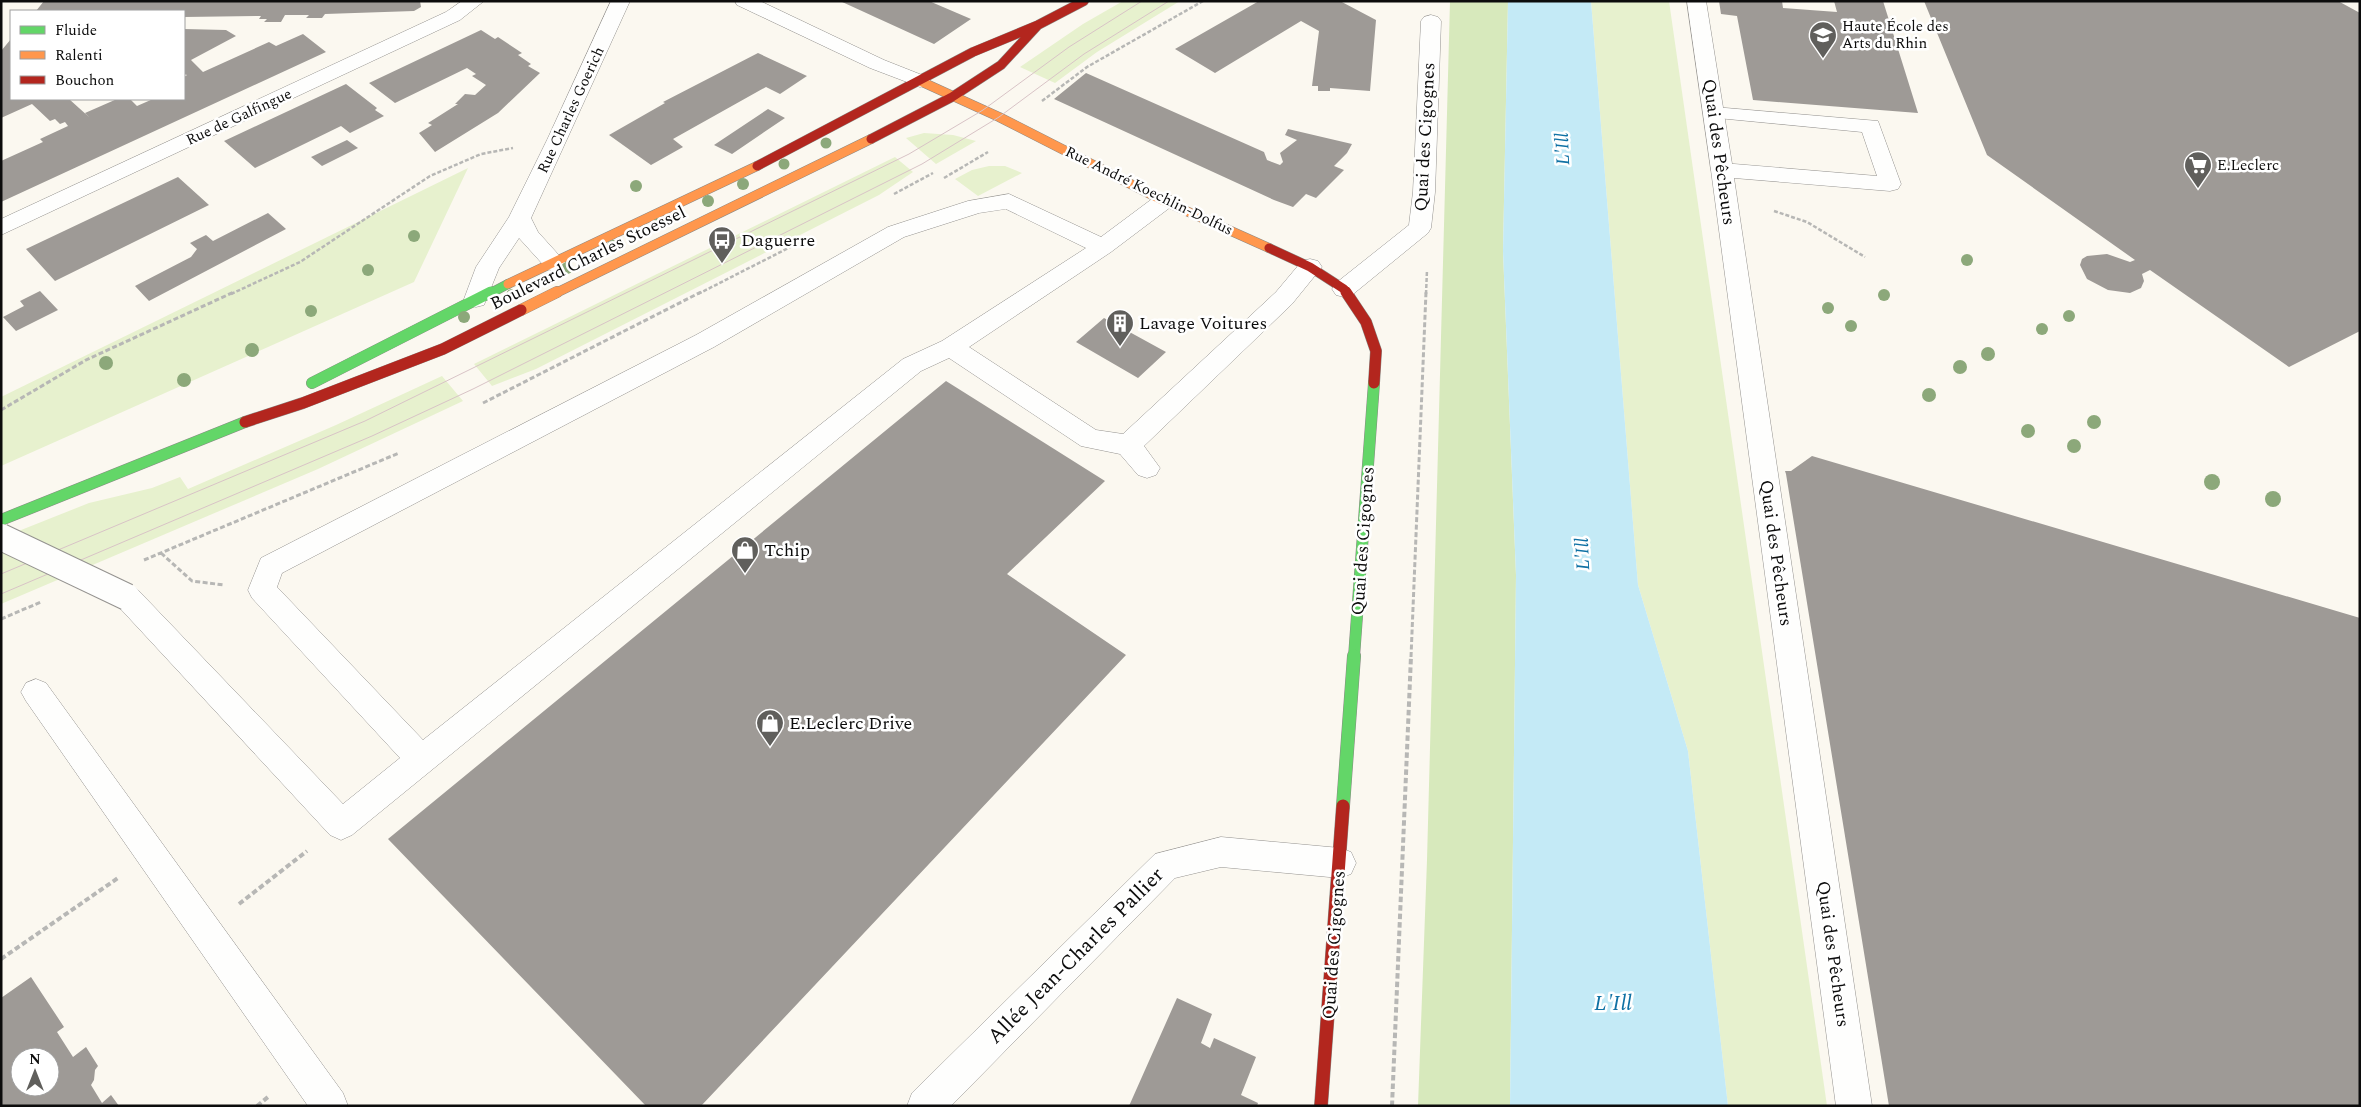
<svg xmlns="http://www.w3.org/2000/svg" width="2361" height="1107" font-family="Spectral,serif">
	<rect width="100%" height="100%" fill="#fbf8f0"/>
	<path fill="#e7f1ce" d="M1123,1H1180L1097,52L1055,83L1020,67L1083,24Z
		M1591,1H1669L1827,1106H1728L1688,751L1638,585Z
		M924,133L953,135L976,141L936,164L906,138Z
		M895,157L913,172L879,195L536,369L492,386L474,364Z
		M989,166H1005L1022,173L978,196L955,179L972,170Z
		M468,168L414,282L1,466V397Z
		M442,376L463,401L318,469L1,604V538L89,503L152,488L180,477L188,489L336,425Z"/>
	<path fill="#d7e9bc" d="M1450,1H1508L1503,251L1516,575L1510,1106H1418L1427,860Z"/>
	<path fill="#c4eaf6" d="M1508,1H1591L1638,585L1688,751L1728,1106H1510L1516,575L1503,251Z"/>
	<path fill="#9e9a96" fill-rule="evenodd" d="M44,1H420L421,7L414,11L325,14L322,18H306L309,15H285L281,22H264L267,19H259L261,16L184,17V11H36Z
		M840,1H929L971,19L934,44Z
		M1259,1H1340L1376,20L1370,91L1330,88V91H1318V86H1312L1319,31L1301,21L1215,73L1175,49Z
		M1719,1H1782L1783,8L1837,12L1834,1H1883L1918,113L1753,100L1737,16L1721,14Z
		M1924,1H2338L2360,13V331L2289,367L2150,270L2142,274L2144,281L2141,288L2130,293L2108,290L2087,279L2080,265L2082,259L2087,256L2107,254L2130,262L2135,260L1987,155Z
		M184,29L226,30L236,36L191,60L203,72L269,42L276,46L303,34L326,52L1,202V161L43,142L40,139L68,126L65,122L60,124L55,119L50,121L32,104L1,118V51L11,39V99H69L89,117L85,113L117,99H130L137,106L153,99H184V77L187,75L184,74Z
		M481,30L495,39L498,37L522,53L518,55L531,64L528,66L540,73L498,113L435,152L419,133L432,125L428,123L458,104H455L465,94L475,95L486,85L472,76L476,74L467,68L395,103L369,83Z
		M758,53L807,76L780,94L766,87L673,139L683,147L651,165L609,135L665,103L663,102Z
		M1086,73L1264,152L1267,160L1280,165L1283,162L1280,153L1297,140L1285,135L1288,129L1352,144L1347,153L1334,166L1344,170L1316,198L1306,194L1293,207L1274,200L1054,99Z
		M346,84L377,108L375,110L384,116L350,133L341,126L255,168L224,141Z
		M768,109L785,118L732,154L714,145Z
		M347,140L358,148L322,166L311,157Z
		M178,177L209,205L55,281L26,249Z
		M268,213L286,229L149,301L135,286L191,257L197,249L190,243L206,235L213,241Z
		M40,291L58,310L16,331L3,317L24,306L20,301Z
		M1104,318L1166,352L1138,378L1076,342Z
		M946,381L1105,481L1007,574L1126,655L701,1106H646L388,839Z
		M1812,456L2360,618V1106H1889L1786,474L1785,471H1791Z
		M31,977L64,1027L57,1032L73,1057L86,1047L98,1066L95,1070L94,1080L91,1085L102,1103L111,1095L119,1106H1V998ZM20,1057H50V1087H20Z
		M1177,998L1212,1014L1201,1043L1210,1048L1214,1038L1256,1057L1241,1095L1258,1103L1257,1106H1129Z"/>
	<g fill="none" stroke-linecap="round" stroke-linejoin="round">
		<g stroke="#94928f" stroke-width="1">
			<path id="lane" d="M1714,107L1878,121L1901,184L1898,189L1890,191L1734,178L1872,1106H1836L1711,170L1714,165L1722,163L1877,176L1862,132L1707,117L1704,113L1707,109Z
				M1009,194L1101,237L1156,196L1164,194L1172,196L1175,201L1172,206L1111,252L969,347L1096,430L1123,434L1276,292L1302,261L1310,259L1318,261L1322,267L1292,304L1144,446L1160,468L1156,475L1147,478L1138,475L1120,454L1081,446L949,358L921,371L352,835L341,840L330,835L117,605L113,597L117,589L127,585L137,589L343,804L400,758L252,598L248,590L261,558L696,335L888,227L968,201ZM1006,209L1086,248L942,341L903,359L423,740L277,587L282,573L714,347L904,237L979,213Z
				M36,679L46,683L343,1093L348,1106H308L26,701L21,692L26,683Z"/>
		</g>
		<g stroke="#94928f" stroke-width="1">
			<path id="street" d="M462,1H484L460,20L1,235V219L446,12Z
				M611,1H630L531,218L538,232L566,263L563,269L555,271L547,269L519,238L499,268L484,305L476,307L468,305L464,299L476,267L509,217L547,140Z
				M735,1H760L884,60L927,77L930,81L927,85L920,87L870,68L737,5Z
				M1687,1H1706L1733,170L1730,175L1722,177L1714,175L1711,170Z
				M1431,15L1438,17L1441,21L1435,192L1431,228L1428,233L1352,295L1344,297L1336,295L1332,289L1336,283L1409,225L1413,192L1421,21L1424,17Z
				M1221,837L1340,848L1351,852L1356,863L1351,874L1340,878L1221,867L1175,878L951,1106H907L912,1093L1155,854Z"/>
		</g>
		<g stroke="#8a8985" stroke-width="10">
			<path id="fast-far2" d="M489,294L508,284"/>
		</g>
		<g stroke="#8a8985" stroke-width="12">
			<path id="fast-far1" d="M312,383L491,292
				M1,520L245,422
				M1354,657L1374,383"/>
		</g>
		<g stroke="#8a8985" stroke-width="14">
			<path id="fast" d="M1343,806L1354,656"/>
		</g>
		<g stroke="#8a8985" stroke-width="10">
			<path id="slow-far1" d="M920,81L999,117L1164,201L1269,248
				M508,284L757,166
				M554,294L871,139"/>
		</g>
		<g stroke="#8a8985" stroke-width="12">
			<path id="slow" d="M521,310L557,292"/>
		</g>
		<g stroke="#8a8985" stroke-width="10">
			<path id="jam-far2" d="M871,139L952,97L1001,65L1038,25
				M757,166L973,52L1038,25L1084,1
				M1269,248L1310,267L1344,289L1347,294"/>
		</g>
		<g stroke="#8a8985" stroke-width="12">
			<path id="jam-far1" d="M1346,292L1366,322L1376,351L1374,383
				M245,422L303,403L443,349L521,310"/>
		</g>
		<g stroke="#8a8985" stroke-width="14">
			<path id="jam" d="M1321,1106L1343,806"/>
		</g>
		<path stroke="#b7b7b5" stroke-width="2.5" stroke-dasharray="4 2" stroke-linecap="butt" d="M1042,101L1087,67L1203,1
			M944,178L988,152
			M894,194L933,173
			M1774,211L1807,222L1865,257
			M231,294L300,262L430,176L481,154L513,148
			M698,294L804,240
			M1426,294L1427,270"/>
		<path stroke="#b7b7b5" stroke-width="3" stroke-dasharray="5 2.5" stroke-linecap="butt" d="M483,403L701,292
			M1,410L86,360L234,292
			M161,553L192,581L224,585
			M144,560L399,453
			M1,619L41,602
			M1411,657L1426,292"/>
		<path stroke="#b7b7b5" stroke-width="4" stroke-dasharray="5.5 3" stroke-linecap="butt" d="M239,904L307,851
			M1,959L118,878
			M257,1106L268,1097
			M1392,1106L1411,656"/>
		<use href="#lane" fill="#fefefd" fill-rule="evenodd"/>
		<use href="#street" fill="#fefefd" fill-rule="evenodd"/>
		<use href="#fast-far2" stroke="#63d668" stroke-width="9"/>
		<use href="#fast-far1" stroke="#63d668" stroke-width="11"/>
		<use href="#fast" stroke="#63d668" stroke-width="13"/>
		<use href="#slow-far1" stroke="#ff974d" stroke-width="9"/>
		<use href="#slow" stroke="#ff974d" stroke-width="11"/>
		<use href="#jam-far2" stroke="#b3261e" stroke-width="9"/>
		<use href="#jam-far1" stroke="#b3261e" stroke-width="11"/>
		<use href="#jam" stroke="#b3261e" stroke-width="13"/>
		<path stroke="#d8c3c6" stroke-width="1" d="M1,574L365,421L909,154L983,110L1069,47L1142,1
			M1,594L372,436L473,389L922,164L999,117L1084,54L1169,1"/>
		<g stroke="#94928f" stroke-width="28" stroke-linecap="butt">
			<path id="lane-bridge" d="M1,537L127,597"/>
		</g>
		<use href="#lane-bridge" stroke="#fefefd" stroke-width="26"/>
	</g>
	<g fill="#8ca87a">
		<circle cx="826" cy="143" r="5.5"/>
		<circle cx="784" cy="164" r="5.5"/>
		<circle cx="743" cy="184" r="6"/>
		<circle cx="636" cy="186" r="6"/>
		<circle cx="708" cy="201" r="6"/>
		<circle cx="659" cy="224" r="6"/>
		<circle cx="414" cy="236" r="6"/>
		<circle cx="613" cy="246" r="6"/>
		<circle cx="1967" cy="260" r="6"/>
		<circle cx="567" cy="268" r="6"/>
		<circle cx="368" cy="270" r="6"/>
		<circle cx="512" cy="295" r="6"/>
		<circle cx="1884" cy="295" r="6"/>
		<circle cx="1828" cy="308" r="6"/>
		<circle cx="311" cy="311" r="6"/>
		<circle cx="2069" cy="316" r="6"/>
		<circle cx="464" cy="317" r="6"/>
		<circle cx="1851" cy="326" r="6"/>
		<circle cx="2042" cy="329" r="6"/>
		<circle cx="252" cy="350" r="7"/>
		<circle cx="1988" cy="354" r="7"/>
		<circle cx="106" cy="363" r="7"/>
		<circle cx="1960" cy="367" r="7"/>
		<circle cx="184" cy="380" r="7"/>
		<circle cx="1929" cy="395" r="7"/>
		<circle cx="2094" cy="422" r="7"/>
		<circle cx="2028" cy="431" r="7"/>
		<circle cx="2074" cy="446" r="7"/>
		<circle cx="2212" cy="482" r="8"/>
		<circle cx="2273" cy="499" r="8"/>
	</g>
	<defs>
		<g id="university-pin" transform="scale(1.4375)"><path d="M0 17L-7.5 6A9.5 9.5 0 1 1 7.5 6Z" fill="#605f5c" stroke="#fff"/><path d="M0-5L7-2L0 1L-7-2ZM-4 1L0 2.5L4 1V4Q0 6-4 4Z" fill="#fff"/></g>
		<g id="supermarket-pin" transform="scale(1.4375)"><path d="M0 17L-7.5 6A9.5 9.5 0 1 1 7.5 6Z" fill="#605f5c" stroke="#fff"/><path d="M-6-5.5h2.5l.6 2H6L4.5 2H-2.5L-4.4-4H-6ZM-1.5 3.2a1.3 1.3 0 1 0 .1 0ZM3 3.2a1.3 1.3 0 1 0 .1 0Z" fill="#fff"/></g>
		<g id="bus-pin" transform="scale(1.4375)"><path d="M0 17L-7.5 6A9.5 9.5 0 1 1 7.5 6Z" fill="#605f5c" stroke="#fff"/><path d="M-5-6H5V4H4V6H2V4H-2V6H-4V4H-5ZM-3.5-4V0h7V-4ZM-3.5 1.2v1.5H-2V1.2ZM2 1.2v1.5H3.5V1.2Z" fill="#fff"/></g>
		<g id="building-pin" transform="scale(1.4375)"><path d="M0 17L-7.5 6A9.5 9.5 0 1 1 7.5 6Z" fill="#605f5c" stroke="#fff"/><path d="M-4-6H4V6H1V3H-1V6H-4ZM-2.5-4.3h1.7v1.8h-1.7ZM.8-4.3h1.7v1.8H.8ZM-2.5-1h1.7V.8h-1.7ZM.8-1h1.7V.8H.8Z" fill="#fff"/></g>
		<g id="shop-pin" transform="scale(1.4375)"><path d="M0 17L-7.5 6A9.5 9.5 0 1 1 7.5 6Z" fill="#605f5c" stroke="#fff"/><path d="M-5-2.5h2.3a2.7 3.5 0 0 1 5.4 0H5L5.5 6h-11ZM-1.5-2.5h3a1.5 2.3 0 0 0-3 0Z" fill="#fff"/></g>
	</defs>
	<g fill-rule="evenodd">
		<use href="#university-pin" x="1823" y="35"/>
		<use href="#supermarket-pin" x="2198" y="165"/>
		<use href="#bus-pin" x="722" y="240"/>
		<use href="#building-pin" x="1120" y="323"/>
		<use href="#shop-pin" x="745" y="550"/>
		<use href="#shop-pin" x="770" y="723"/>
	</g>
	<g text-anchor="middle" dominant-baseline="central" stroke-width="5" stroke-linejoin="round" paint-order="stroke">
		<g font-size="15" fill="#0c0c0c" stroke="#fff" text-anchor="start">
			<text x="1842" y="26">Haute École des<tspan x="1842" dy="17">Arts du Rhin</tspan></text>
			<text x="2217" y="165">E.Leclerc</text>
		</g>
		<g font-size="15" fill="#0c0c0c" stroke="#fff">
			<text transform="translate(571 110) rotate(-65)">Rue Charles Goerich</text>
			<text transform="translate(239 117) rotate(-25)">Rue de Galfingue</text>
			<text transform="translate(1149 191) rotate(26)">Rue André Koechlin-Dolfus</text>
		</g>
		<g font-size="18" fill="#0c0c0c" stroke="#fff">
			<text transform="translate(1425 137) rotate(-87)">Quai des Cigognes</text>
			<text transform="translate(1719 152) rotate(82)">Quai des Pêcheurs</text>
			<text transform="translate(588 258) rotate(-26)">Boulevard Charles Stoessel</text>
			<text transform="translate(1363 541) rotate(-86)">Quai des Cigognes</text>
			<text transform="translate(1776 553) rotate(82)">Quai des Pêcheurs</text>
			<text transform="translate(1334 945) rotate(-86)">Quai des Cigognes</text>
			<text transform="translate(1833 954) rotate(82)">Quai des Pêcheurs</text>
		</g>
		<g font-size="18" fill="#0c0c0c" stroke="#fff" text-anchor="start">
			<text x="741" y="240">Daguerre</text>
			<text x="1139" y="323">Lavage Voitures</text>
			<text x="764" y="550">Tchip</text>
			<text x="789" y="723">E.Leclerc Drive</text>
		</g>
		<g font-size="19" font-style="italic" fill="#0f71a4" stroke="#fff">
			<text transform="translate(1563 149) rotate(-93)">L'Ill</text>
			<text transform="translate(1583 554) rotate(-93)">L'Ill</text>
		</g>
		<g font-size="21" fill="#0c0c0c" stroke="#fff">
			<text transform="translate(1076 956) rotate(-45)">Allée Jean-Charles Pallier</text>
		</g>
		<g font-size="22" font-style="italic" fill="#0f71a4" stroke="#fff">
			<text x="1613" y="1003">L'Ill</text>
		</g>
	</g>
	<rect width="2361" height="1107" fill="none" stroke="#0c0c0c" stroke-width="5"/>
	<rect x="10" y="10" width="175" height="90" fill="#ffffff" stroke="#9e9e9e"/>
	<rect x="20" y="26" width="25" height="8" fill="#63d668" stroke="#9e9e9e"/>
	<text x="55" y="35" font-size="15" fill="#0c0c0c">Fluide</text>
	<rect x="20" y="51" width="25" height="8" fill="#ff974d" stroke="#9e9e9e"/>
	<text x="55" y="60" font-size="15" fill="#0c0c0c">Ralenti</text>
	<rect x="20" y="76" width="25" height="8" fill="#b3261e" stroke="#9e9e9e"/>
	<text x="55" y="85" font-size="15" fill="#0c0c0c">Bouchon</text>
	<g transform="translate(35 1072)"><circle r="24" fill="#ffffff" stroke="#9e9e9e"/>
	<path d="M0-4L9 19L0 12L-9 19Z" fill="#605f5c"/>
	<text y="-8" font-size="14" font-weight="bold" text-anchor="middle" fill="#0c0c0c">N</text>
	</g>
</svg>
